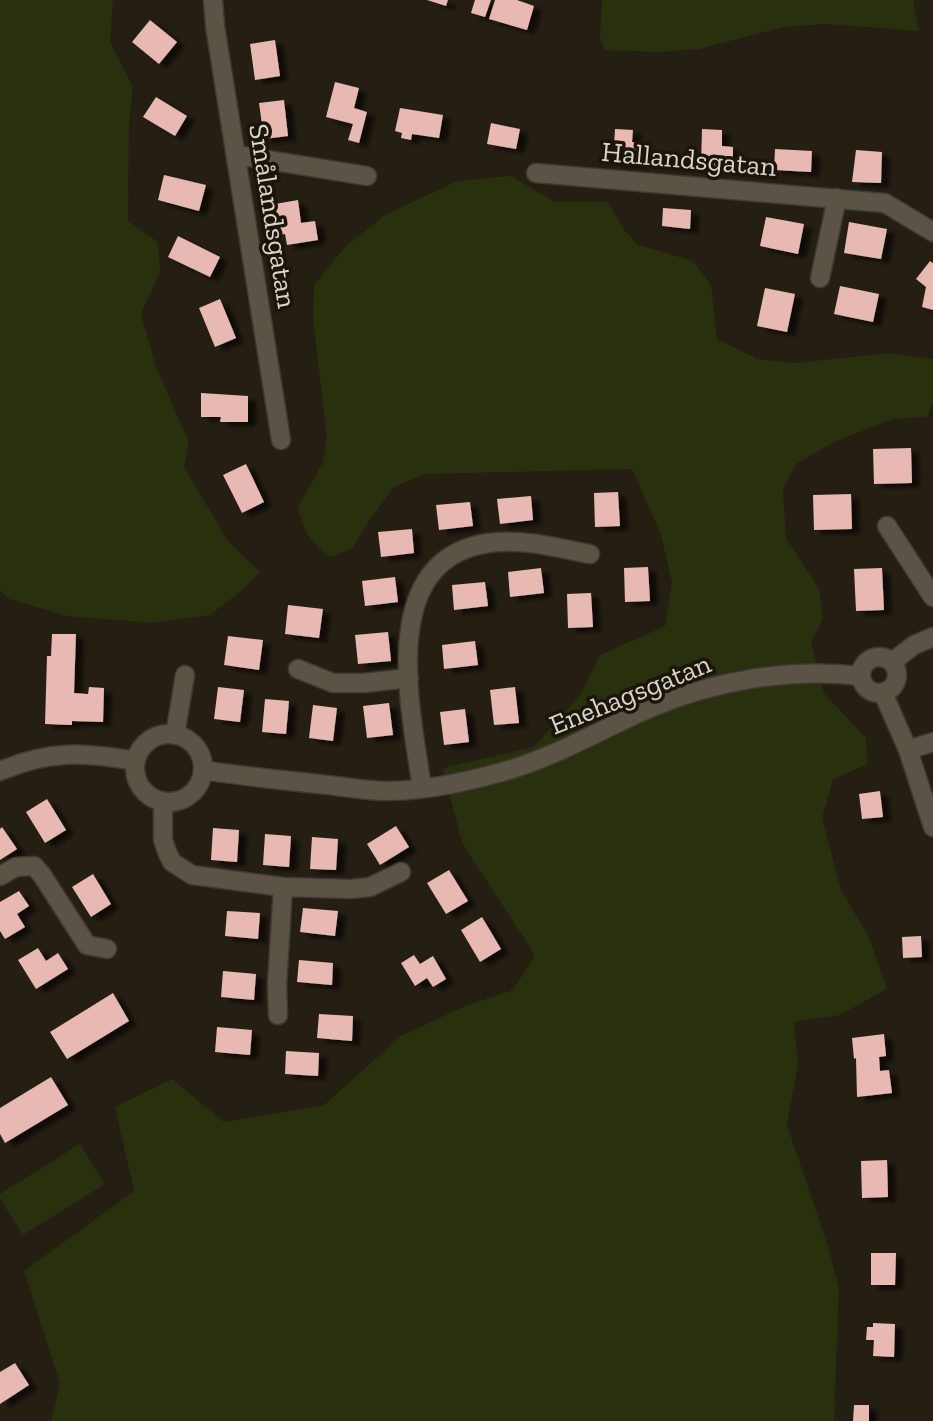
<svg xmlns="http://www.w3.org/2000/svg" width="933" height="1421" font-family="'Zilla Slab',serif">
	<defs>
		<filter id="shadow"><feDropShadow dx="8" dy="4.5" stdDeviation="2" flood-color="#0009"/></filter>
	</defs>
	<rect width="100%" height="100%" fill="#251e13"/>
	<path fill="#28300d" d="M0,0H113L110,42L133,87L129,124L128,221L158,242L160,272L141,314L156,367L189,442L184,467L228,541L260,572L241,591L210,615L153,623L67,616L9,599L0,590Z
		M602,0H913L919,31L827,24L784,27L699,49L662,52L605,50L600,38Z
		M511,176L555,202H608L623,228L636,244L693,261L711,285L717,339L757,359L795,363L889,353L933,359V402L927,417L893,419L834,442L796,464L783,489L786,538L819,589L823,618L811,643L824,693L866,738L867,764L833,780L822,818L841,890L869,937L887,989L840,1015L794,1022L798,1063L787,1125L828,1246L839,1289L834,1421H51L60,1383L24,1271L134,1191L115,1107L172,1079L224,1122L324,1105L401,1036L465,1006L513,990L535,955L462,843L443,768L534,747L581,694L600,655L665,626L672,582L661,535L632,469L426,474L394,487L369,521L352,549L330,557C309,540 304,533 298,507L323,462L327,438L313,319L314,285L346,246L385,215L457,181Z
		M80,1144L105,1184L23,1235L0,1199V1194Z"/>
	<path fill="#e8b8b3" filter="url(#shadow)" d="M427,0H448L446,6Z
		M475,0H491L485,17L471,13Z
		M495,0H517L534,6L527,30L489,19Z
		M150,20L177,42L159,64L132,42Z
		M275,40L280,76L255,80L250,44Z
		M335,82L359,88L354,108L367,112L359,143L348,140L353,124L326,117Z
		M156,97L187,116L175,136L143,117Z
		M284,100L288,136L264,139L259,103Z
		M400,108L443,115L439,138L412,134L411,140L401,138L402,133L395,131Z
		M491,123L520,129L516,149L487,144Z
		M615,129L633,130L632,142L642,143L641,164L613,162Z
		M702,129L722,130V146L733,147V167L701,166Z
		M775,149L812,151L811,172L774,170Z
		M856,150L882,152L881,183L852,182Z
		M164,175L206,185L199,211L158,200Z
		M298,200L301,223L315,221L318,240L287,245L285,234L280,235L275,204Z
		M663,208L691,210L690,229L662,226Z
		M766,217L804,224L798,254L760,246Z
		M849,222L887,229L881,259L844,253Z
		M178,236L220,257L210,277L168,257Z
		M930,261L933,263V310L922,307L926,287L916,279Z
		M840,286L879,294L873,322L834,314Z
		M765,288L795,294L787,332L757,326Z
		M220,299L236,338L215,347L199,308Z
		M201,393L248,396V422H220L221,417H201Z
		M911,448L912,483L874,484L873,449Z
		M246,464L264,502L242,513L223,475Z
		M618,492L620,526L595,527L594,493Z
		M851,494L852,529L814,530L813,495Z
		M531,496L533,520L500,524L497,499Z
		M470,502L473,526L439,530L436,505Z
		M412,529L414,553L381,557L378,532Z
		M648,567L650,601L625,602L624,568Z
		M541,568L544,593L510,597L508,572Z
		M882,568L884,610L856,611L854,569Z
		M395,577L398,602L365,606L362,581Z
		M485,582L488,606L454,610L452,585Z
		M591,593L593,627L568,628L567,594Z
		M288,605L323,609L319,638L285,634Z
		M388,632L391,661L358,664L355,635Z
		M52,634H76L74,693L88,694L89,687L104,688L103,722L72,721V725L45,724L47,656H51Z
		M228,636L263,640L259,670L224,665Z
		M475,641L478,665L444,669L442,645Z
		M218,687L244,690L240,722L214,719Z
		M515,687L519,723L494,725L490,690Z
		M265,699L289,701L286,734L262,732Z
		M389,703L393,735L367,738L363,706Z
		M313,705L337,708L333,741L309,738Z
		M465,709L469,742L444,745L440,712Z
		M880,791L883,817L862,819L859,794Z
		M47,799L66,830L45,843L26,812Z
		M396,826L409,847L380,865L367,844Z
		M2,827L17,849L0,860V829Z
		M213,828L239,830L237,862L211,860Z
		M265,834L291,836L289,867L263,865Z
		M312,837L338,839L336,870L310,869Z
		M449,870L468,901L446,914L427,883Z
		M93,874L111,904L91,917L72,887Z
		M19,891L29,906L17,914L25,927L5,939L0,931V902Z
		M303,908L338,911L335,936L300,932Z
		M227,911L260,913L258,939L225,936Z
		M482,917L501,949L480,962L461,930Z
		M921,936L922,957L903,958L902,937Z
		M38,948L46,961L58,953L68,969L36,989L18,960Z
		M414,955L420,964L433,956L446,979L433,987L427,978L415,986L401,963Z
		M299,960L333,963L332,985L297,982Z
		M223,971L256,974L254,1000L221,997Z
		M113,993L129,1021L67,1059L50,1032Z
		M319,1014L353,1016L352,1041L317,1038Z
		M217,1027L252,1030L250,1055L215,1052Z
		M884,1034L886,1056L879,1057L880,1071L889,1070L892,1093L857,1097L856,1058L854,1059L852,1038Z
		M286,1051L319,1053L318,1076L285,1074Z
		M51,1077L68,1105L5,1143L0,1134V1108Z
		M887,1160L888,1197L862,1198L861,1161Z
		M871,1253H896L895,1285H871Z
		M873,1323L895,1324L894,1357L873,1356L874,1340H866L867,1327H873Z
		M15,1363L29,1385L0,1404V1372Z
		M854,1405H869V1421H853Z"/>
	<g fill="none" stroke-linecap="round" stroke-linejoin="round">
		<g stroke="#3f3933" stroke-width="21">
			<path id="street" d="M213,0L215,26L281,440
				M237,155L367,176
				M536,173L885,203L933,232
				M820,278L837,198
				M887,526L933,597
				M861 675a18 18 0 1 1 36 0a18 18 0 1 1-36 0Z
				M892,662L914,645L933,637
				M298,669L333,683H364L409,678
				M883,693L908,750L933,827
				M135 768a34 34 0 1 1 68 0a34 34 0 1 1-68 0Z
				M175,735L185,675
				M908,750L933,742
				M203,770C241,776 280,780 319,784C341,786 365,791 387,791C426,791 466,782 502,772C553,758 600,730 648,709C715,680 789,668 861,676
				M0,771C50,750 83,752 135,761
				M422,788C411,710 375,559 489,543C522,538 558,548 590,554
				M163,802V840L168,854L172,862L192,875L283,887L351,889L370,887L401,872
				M0,876L16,867L34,866L42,875L87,945L107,949
				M278,1015L277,985L283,887"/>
		</g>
		<use href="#street" stroke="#5a5346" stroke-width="18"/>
	</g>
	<g text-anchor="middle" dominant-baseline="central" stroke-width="7" stroke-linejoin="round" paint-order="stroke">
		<g font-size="28" fill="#d9d5cd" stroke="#1b150a">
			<text transform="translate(689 159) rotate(5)">Hallandsgatan</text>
			<text transform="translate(273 216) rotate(81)">Smålandsgatan</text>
			<text transform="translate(630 694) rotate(-22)">Enehagsgatan</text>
		</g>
	</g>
</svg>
